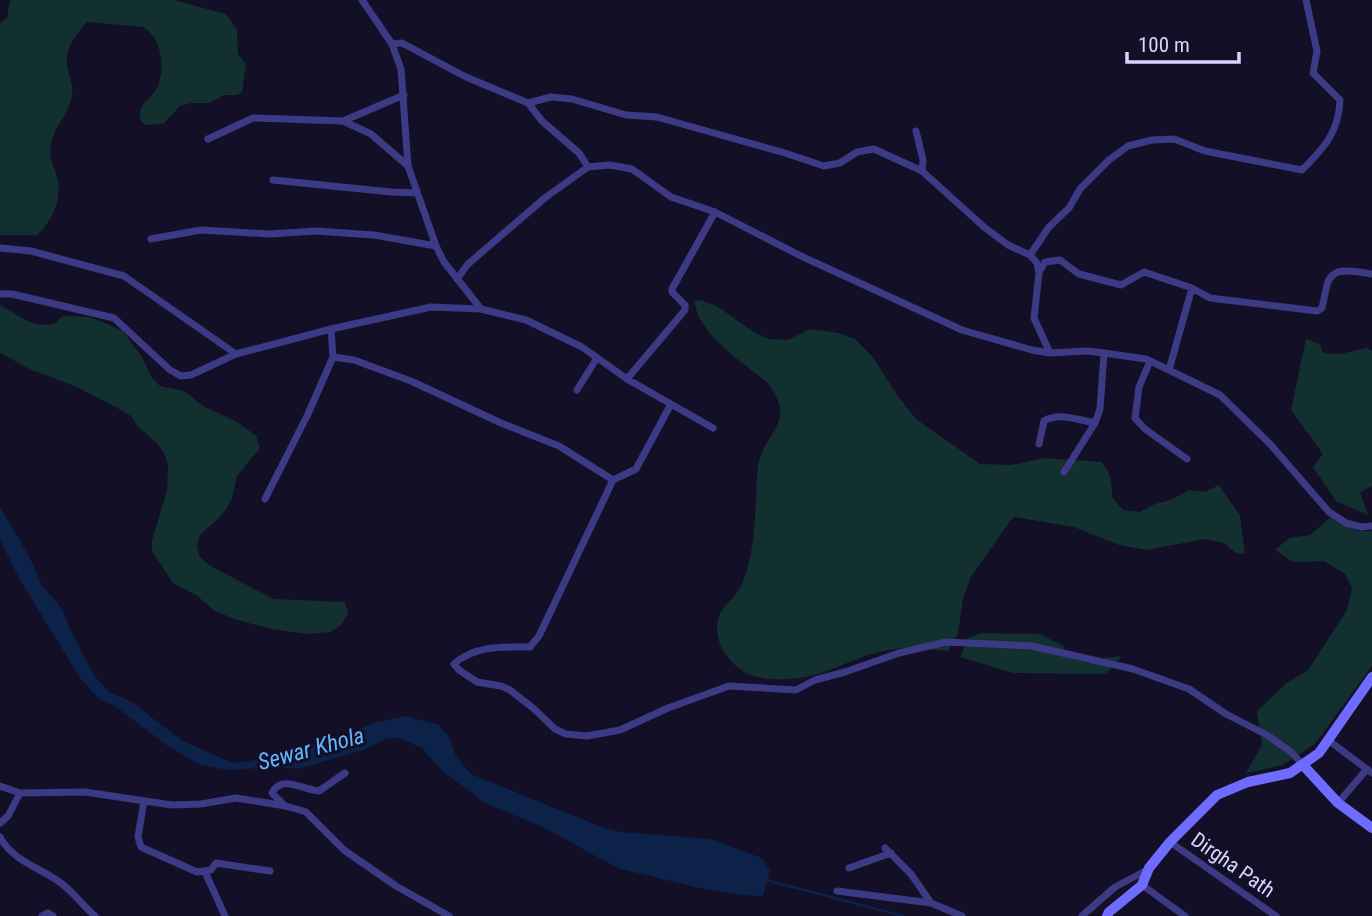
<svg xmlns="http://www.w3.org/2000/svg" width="1372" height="916" font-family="'Roboto Condensed',sans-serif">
	<rect width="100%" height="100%" fill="#130f26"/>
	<path fill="#12302f" d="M10,0H175L225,14L230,19L237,30L238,54L246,64L242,92L237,95H225L209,103H191L180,106L163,124L145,125L141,121C135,103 155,99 159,83C165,65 161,37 143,27L87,22C77,34 65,47 67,64C69,77 75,87 71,101C66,117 53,129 51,145C48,159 56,169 58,182C62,200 50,224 37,235H0V23L7,18Z
		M700,300L717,306L752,331L769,339L788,340L810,329L838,333L855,339L873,357L897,395L916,419L980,464L1011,465L1044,458L1101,462C1111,471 1112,485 1112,497L1123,510L1140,512L1155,504L1171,500L1189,490L1205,492L1219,485L1240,516L1245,554L1236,553L1224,543L1205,539L1147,550L1119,545L1074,527L1015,517L1010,521L971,577L963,599L958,633L948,651C931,650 911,646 895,649C848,655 824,683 772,679C752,678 739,672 727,656C719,647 714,628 719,616C723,605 736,597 741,586C758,547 754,506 758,465C766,430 797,423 768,383C746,365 695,332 695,301Z
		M0,305L29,322L41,325L54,324L63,316L90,317L123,331L142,357L152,378L160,386L184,391L203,406L237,422L256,436L260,448L237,476L232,498L226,509L219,518L201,534L197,544L199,556L209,565L273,599L345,602L348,614L341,625L331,632L307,634L271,629L237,620L215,611L196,595L173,583L152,551V540L167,491L168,464L164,453L157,443L138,427L131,416L121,410L77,387L32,370L0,353Z
		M1306,339L1320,344L1323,353L1340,354L1367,348L1372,351V486L1360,492L1368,515L1336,501L1313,467L1323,454L1291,410Z
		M1330,518L1357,531H1372V666L1315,744L1283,765L1246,773L1262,745L1257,711L1287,683L1308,670L1347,610L1352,588L1345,574L1324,561L1293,562L1275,550L1289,538L1310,535Z
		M981,633L1039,634L1064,646L1066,657L1088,663L1102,658L1122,656L1106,674L1013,673L960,657L968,638Z"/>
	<path fill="#0c2248" d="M0,507L30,558L42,585L63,610L70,629L93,674L109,692L130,701L183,741L233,763L250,761L308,746L328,743L373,723L405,716L439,725L449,737L456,756L471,774L599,826L621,832L710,839L762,858L770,871L763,896L741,895L699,888L617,868L543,827L484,803L438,767L422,748L399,738H388L363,750L298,769L278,767L227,770L201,765L169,747L115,706L99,699L80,678L20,580L0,540Z"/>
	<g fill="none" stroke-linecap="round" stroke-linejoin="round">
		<path stroke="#0c2248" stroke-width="2.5" d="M766,880L903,916"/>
		<path stroke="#3d3a85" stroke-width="7" d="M362,0L392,44L401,69L408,166L436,246L444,262L481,309
			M392,44L402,43L466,77L528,103L542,121L579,153L588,167
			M528,103L551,97L572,99L626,115L657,117L785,153L824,166L840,163L857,152L874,149L922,171L984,227L1008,245L1030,255L1037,263L1039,273L1034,318L1050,353
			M343,121L404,95
			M916,131L923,160L922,171
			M208,139L253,118L343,121L371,134L408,166
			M273,180L391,192L417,193
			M151,239L201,230L270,234L316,231L374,235L436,246
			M0,248L31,251L124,276L236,354
			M1030,255L1049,227L1069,208L1080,189L1109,160L1128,146L1152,140L1174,139L1205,151L1302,170C1324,148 1339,132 1340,100L1313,73L1317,51L1306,0
			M1039,272L1045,262L1060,260L1079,274L1121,285L1144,272L1192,288L1210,298L1317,311L1322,308C1324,300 1325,293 1327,285C1332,264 1356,272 1372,274
			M457,279L468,264L546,197L588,167L610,165L632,169L671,197L715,212L801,256L962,330L1032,350L1050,353L1087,351L1104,353L1146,359L1169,370L1220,395L1270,444L1329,512L1346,523L1361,527L1372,526
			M0,294H12L114,318L170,370L181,376L191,375L236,354L331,329L431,307L481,309L526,320L582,347L627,379L713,428
			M333,357L354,360L411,381L501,423L559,446L613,480
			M1150,361L1139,387L1135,418L1145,429L1187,459
			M1169,370L1192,288
			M627,379L685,310V305L672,292V289L715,212
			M577,390L597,358
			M671,404L636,469L613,480L539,636L530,647C503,647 475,645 454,664L459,670L477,682L501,686L510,690L533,708L555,729L566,734L587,736L620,730L668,708L729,686L796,690L815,680L845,672L899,653L946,642L1032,646L1133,669L1189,689L1226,714L1267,735L1291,752L1303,765
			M1039,444L1044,421C1059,412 1079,420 1095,423
			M1064,472L1095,423L1100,409L1104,353
			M265,499L308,414L333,357L331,329
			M1328,740L1372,773
			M0,786L20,793L85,792L172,805L201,804L236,798L286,806L306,812L344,850L396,886L449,916
			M144,801L138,837L141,847L197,872L211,870L216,863L270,871
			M1338,803L1367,769
			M285,806L272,793C281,774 304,790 319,791L345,773
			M0,823L8,816L20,793
			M0,837C12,860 38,867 58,881C72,890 82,905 95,916
			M1170,842L1276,916
			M885,848L911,874L931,903L962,916
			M849,868L891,853
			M205,872L225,916
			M1142,885L1185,916
			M837,891L931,903
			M42,916L48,913L53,916
			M1082,916L1115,887L1149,869"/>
		<path stroke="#6f6bff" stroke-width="10" d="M1303,765L1338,803L1372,828
			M1107,916L1109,912L1142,885L1149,868L1170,842L1217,795L1248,782L1290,773L1319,753L1372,677"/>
	</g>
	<g text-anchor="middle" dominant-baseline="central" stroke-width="6" stroke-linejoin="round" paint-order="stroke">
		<g font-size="21" fill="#d9d4ff" stroke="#130f26">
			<text transform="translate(1233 865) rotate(35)">Dirgha Path</text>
		</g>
		<g font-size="23" font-style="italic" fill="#62b6ff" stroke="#130f26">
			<text transform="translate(311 749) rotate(-15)">Sewar Khola</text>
		</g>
	</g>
	<path d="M1127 52v10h112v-10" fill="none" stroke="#d9d4ff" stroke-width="3.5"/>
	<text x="1138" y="52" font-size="21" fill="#d9d4ff" stroke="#130f26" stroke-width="5" paint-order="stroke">100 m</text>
</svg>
